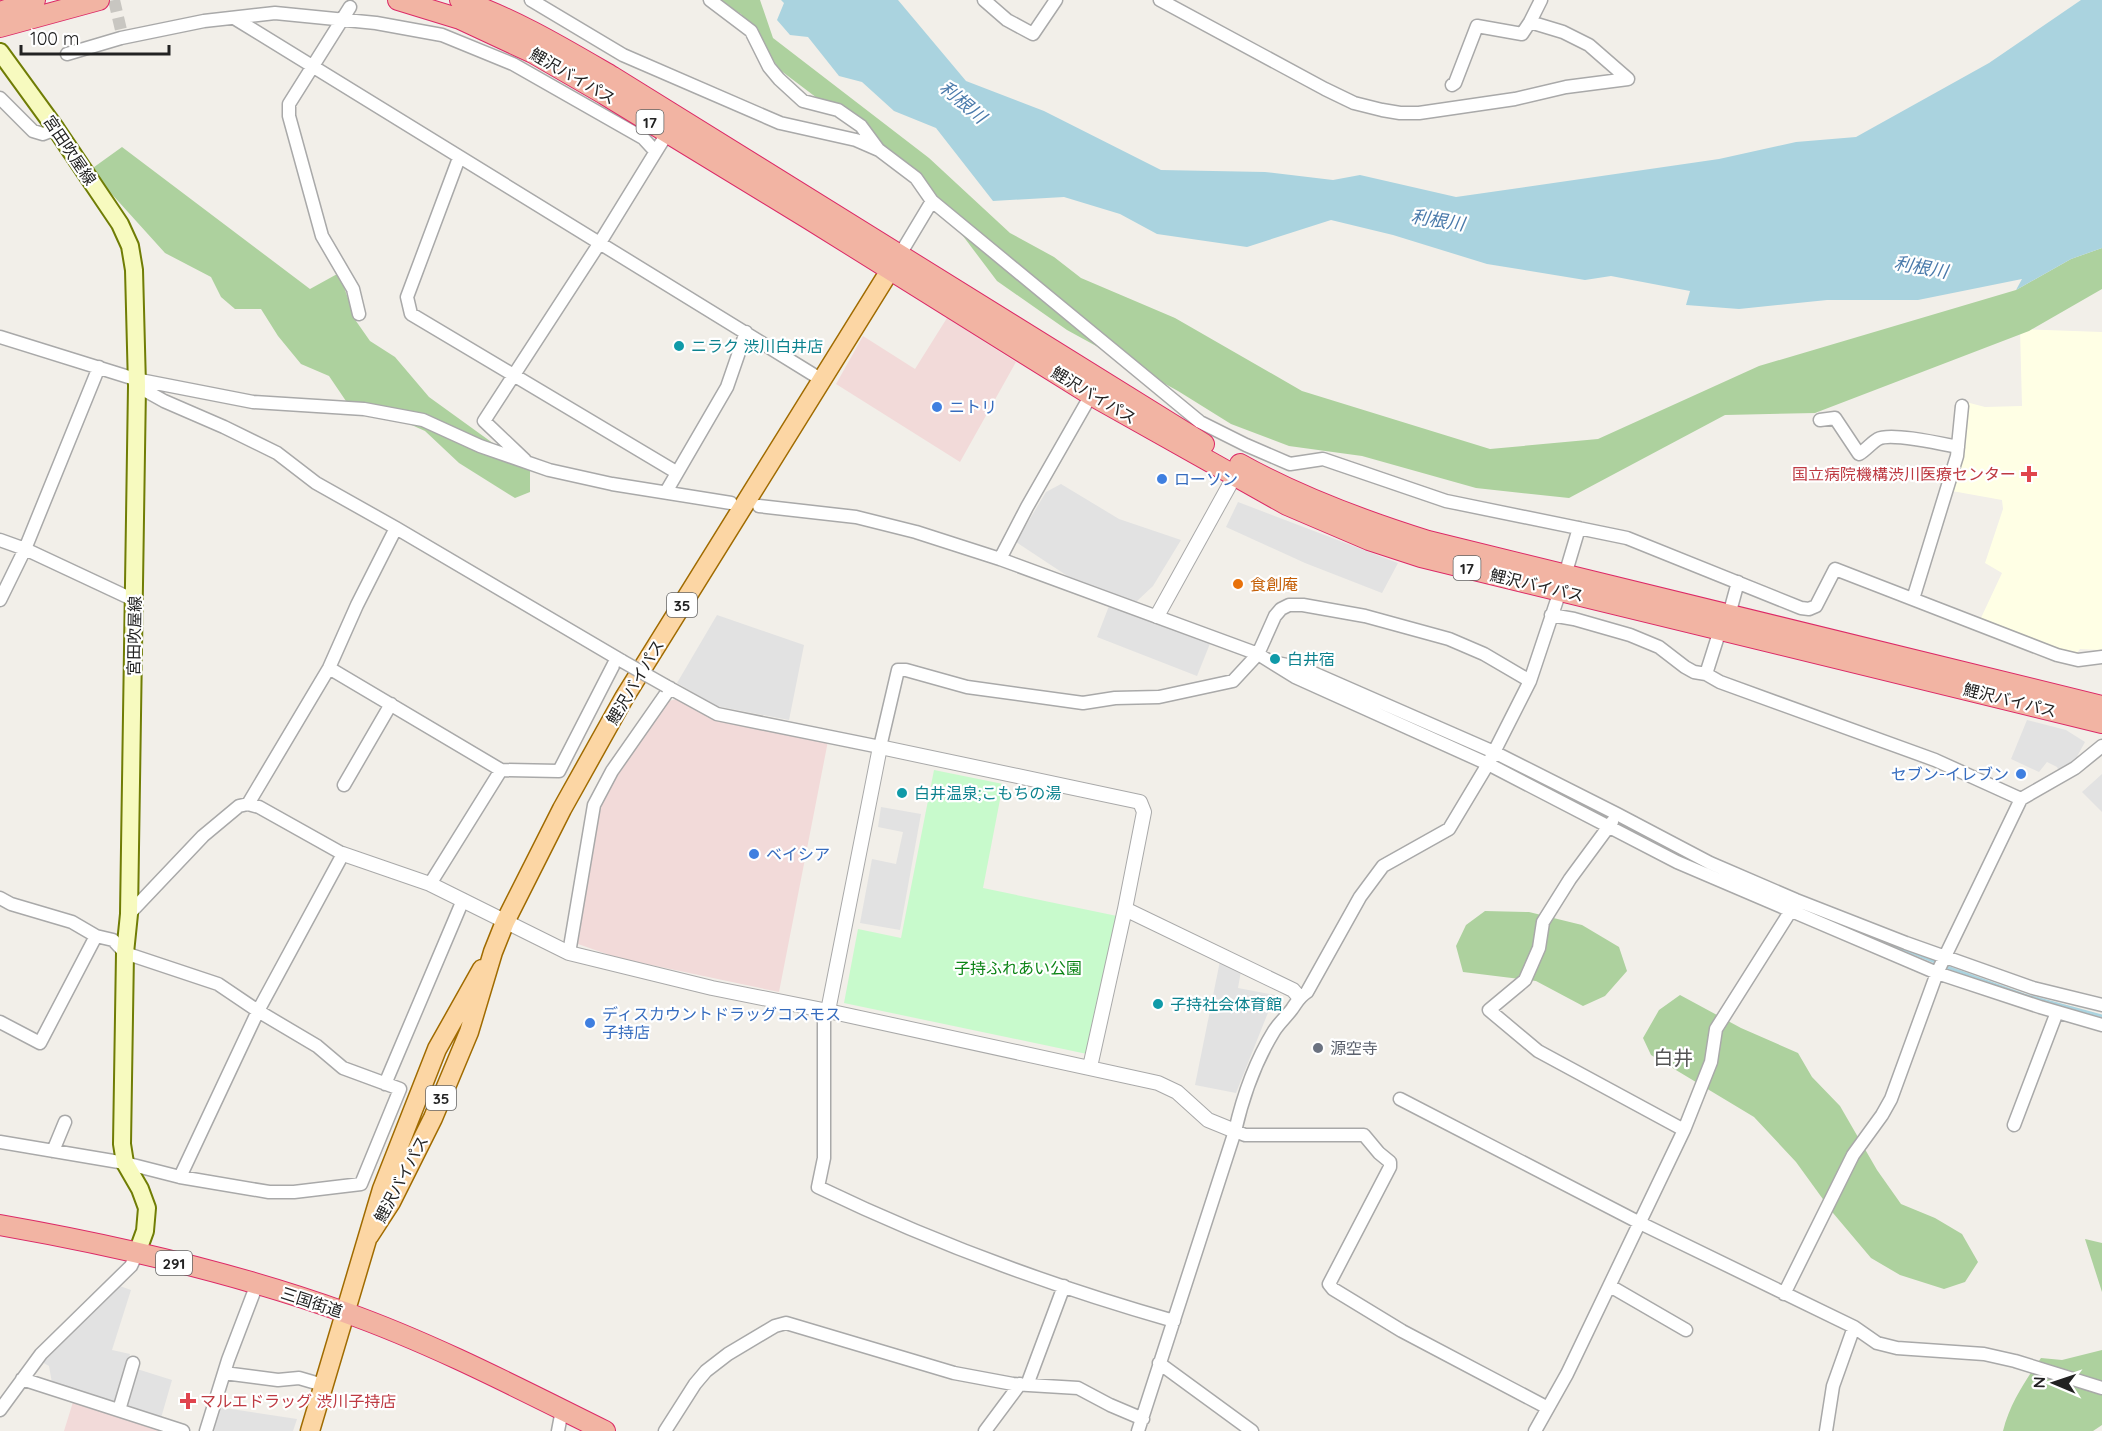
<svg xmlns="http://www.w3.org/2000/svg" width="2102" height="1431" font-family="Quicksand,'Noto Sans JP',sans-serif">
	<rect width="100%" height="100%" fill="#f2efe9"/>
	<path fill="#f2dad9" d="M947,318L1016,362L960,462L836,384L863,336L915,369Z
		M677,699L710,717L828,741L779,992L618,958L578,944L597,808L617,770L664,702Z
		M73,1402L108,1411L122,1418L167,1431H64Z"/>
	<path fill="#ffffe5" d="M2020,329L2102,332V649L2099,650L2080,649L2077,653L2053,648L1980,620L2002,573L1985,563L2003,509L2002,500L1952,491L1966,402L1985,407L2022,406Z"/>
	<path fill="#add19e" d="M716,0H760L773,38L929,158L1010,233L1054,257L1081,278L1175,318L1302,391L1490,449L1598,439L1759,366L2016,290L2071,259L2102,248V289L2029,331L1815,413L1725,415L1569,498L1476,488L1362,456L1289,446L1231,424L1178,391L1067,330L997,281L963,236L916,178L856,123L817,98L780,70L741,14Z
		M122,147L310,289L339,273L356,321L370,341L395,357L429,397L530,470V492L515,498L459,463L425,431L367,405L348,404L329,376L301,364L278,336L261,309H235L221,297L211,277L165,253L90,170Z
		M1485,911L1529,912L1582,925L1619,947L1627,971L1605,996L1583,1006L1536,981L1463,972L1456,946L1466,925Z
		M1680,995L1741,1028L1798,1053L1812,1077L1840,1106L1877,1170L1901,1204L1935,1218L1962,1234L1978,1262L1965,1282L1944,1289L1900,1275L1871,1258L1833,1213L1796,1162L1754,1117L1651,1055L1643,1038L1659,1010Z
		M2085,1239L2102,1243V1292Z
		M2102,1350V1425L2093,1431H2003C2010,1403 2025,1381 2041,1358L2062,1360Z"/>
	<path fill="#c8facc" d="M934,770L1003,784L983,888L1117,916L1087,1054L844,1003L858,929L901,938Z"/>
	<path fill="#e2e2e2" d="M1061,484L1119,519L1181,540L1153,586L1136,602L1072,579L1016,542L1046,492Z
		M1238,502L1398,563L1382,593L1305,563L1226,527Z
		M1109,606L1211,641L1197,676L1097,637Z
		M717,615L804,645L789,720L716,706L677,683Z
		M2027,720L2066,730L2085,742L2074,762L2059,771L2057,767L2047,762L2039,772L2011,759Z
		M2102,774V812L2082,792Z
		M881,807L921,814L900,930L860,923L872,859L896,864L903,832L878,827Z
		M1220,961L1241,971L1238,988L1275,995L1236,1093L1195,1085Z
		M117,1285L131,1290L112,1350L130,1354L115,1402L52,1383L49,1366L42,1362L51,1350L71,1335Z
		M137,1369L172,1380L161,1418L125,1405Z
		M218,1407L297,1419L293,1431H214Z"/>
	<path fill="#aad3df" d="M781,0H898L966,81L1044,111L1161,170L1265,172L1333,180L1360,175L1456,197L1719,159L1796,142L1856,137L1989,63L2081,0H2102V248L2071,259L2016,290L2022,279L1918,300H1827L1739,309L1686,305L1690,291L1611,276L1585,280L1487,264L1393,235L1331,220L1247,247L1157,234L1120,214L1064,197L993,201L936,128L894,111L862,82L839,76L808,37L790,35L777,20L784,3Z"/>
	<g fill="none" stroke-linecap="round" stroke-linejoin="round">
		<path stroke="#aad3df" stroke-width="3" d="M1514,768L1697,863
			M1838,923L1938,963
			M1944,966L2024,995L2102,1016"/>
		<path stroke="#c8c6c1" stroke-width="12" stroke-dasharray="12 6" stroke-linecap="butt" d="M114,0L121,30"/>
		<g stroke="#a9a9a9" stroke-width="15">
			<path id="minor" d="M531,0L623,55L780,123L856,140L879,150L916,178L932,201L1200,422L1246,445L1290,464L1323,459L1446,501L1627,538L1801,608L1809,609L1816,606L1835,569L2057,655L2078,660L2102,657
				M710,0L751,31L769,67L779,79L803,101L838,110L861,126L878,149
				M984,0L1007,20L1033,34L1056,0
				M1160,0L1325,89L1354,103L1382,110L1400,113H1419L1515,99L1566,87L1628,79
				M350,7L289,104V116L322,236L353,289L359,314
				M234,18L822,380
				M1530,22L1563,32L1589,45L1628,79
				M67,54L121,38L204,21L275,13L376,23L442,35L513,64L643,138L655,151
				M1452,85L1455,83L1477,26L1522,34L1530,22L1541,0
				M0,98L33,131L43,134L56,129
				M459,158L407,297L411,314L676,472
				M899,256L932,201
				M0,337L135,379L253,402L364,409L423,420L480,446L549,470L612,484L731,503
				M137,386L164,401L224,427L277,453L316,483L396,528L622,661
				M1820,420L1835,418L1859,454C1866,450 1871,443 1878,439C1890,432 1943,444 1958,447
				M525,460L484,421L599,244L671,127
				M666,492L727,387L746,332
				M759,506L856,517L916,532L1000,559L1258,654L1295,677L1488,764L1677,862L1937,973L2040,1007L2102,1025
				M0,540L25,549L134,600
				M1000,559L1027,507L1091,395
				M1565,575L1579,528
				M1913,599L1957,456L1962,406
				M0,600L25,549L99,367
				M1551,615L1574,619L1630,635L1659,647L1685,667L1694,672L1706,674L1720,682L1935,760L2021,799
				M1729,615L1738,582
				M1277,663L1302,668L1494,752L1617,814L1710,863L1796,900L1906,943L2033,988L2102,1005
				M329,668L501,770L559,771L617,658
				M1706,674L1720,630
				M666,686L717,714L880,747L898,670H906L967,687L1083,703L1115,698L1159,697L1233,681L1258,654L1275,616L1281,609L1289,605H1303L1365,616L1449,639L1484,654L1530,681
				M344,785L391,704
				M248,804L329,668L357,605L396,528
				M1612,822L1570,879L1543,922L1539,948L1525,980L1489,1010L1538,1051L1684,1130
				M430,884L501,770
				M0,898L11,904L72,922L96,936L113,940L125,953L218,984L258,1011L317,1046L343,1068L400,1089L361,1184L294,1192H269L180,1177L125,1163L0,1142
				M129,914L203,836L239,806L248,804L259,807L343,854L258,1011L180,1177
				M569,953L594,805L612,771L670,688
				M828,1011L824,1018V1158L818,1187C932,1242 1051,1286 1174,1321
				M0,1022L40,1043L96,936
				M385,1084L463,900
				M1400,1099L1640,1223L1854,1327L1877,1343L1897,1348L1984,1354L2015,1361L2102,1388
				M2014,1125L2057,1012
				M1235,1131L1245,1135H1364L1379,1153L1390,1162V1167L1329,1284L1333,1289L1402,1331L1548,1408
				M53,1151L65,1122
				M1610,1286L1686,1330
				M1784,1294L1853,1155L1882,1115L1891,1099L1937,973L2021,799L2075,768L2102,746
				M1159,1363L1252,1431
				M224,1373L278,1380L299,1378L323,1385
				M22,1379L183,1431
				M1027,1385L1064,1286
				M0,1410L41,1354L131,1266L137,1253
				M119,1410L133,1363
				M206,1431L228,1360L257,1284
				M558,1431L562,1410
				M665,1431L695,1384L706,1371L728,1354L775,1326L786,1323L954,1373L1013,1384L1078,1388L1110,1405L1143,1419
				M985,1431L1020,1384
				M1138,1431L1235,1131C1243,1096 1255,1062 1274,1031C1279,1023 1286,1017 1292,1009C1297,1002 1299,997 1307,992L1360,897L1383,866L1449,829L1488,764L1530,681L1560,591
				M1535,1431L1567,1374L1684,1130L1711,1062L1716,1029L1795,904
				M1826,1431L1833,1386L1854,1327"/>
		</g>
		<g stroke="#a9a9a9" stroke-width="16">
			<path id="tertiary" d="M1157,616L1239,468
				M343,854L430,884L569,953L712,988L828,1011L1158,1083L1177,1092L1208,1120L1235,1131
				M1125,909L1293,990L1299,997
				M828,1011L880,747L1140,802L1144,812L1125,909L1090,1067"/>
		</g>
		<g stroke="#707d05" stroke-width="20">
			<path id="secondary" d="M0,52L56,129L120,224L130,246L134,270L137,386L129,914L125,953L122,1144L125,1163L140,1189L147,1208L145,1231L137,1253"/>
		</g>
		<g stroke="#a06b00" stroke-width="21">
			<path id="primary" d="M369,1236L391,1202L433,1118L469,1032L493,952L505,922L562,809L624,698L897,259
				M310,1431L382,1189L437,1049L482,969"/>
		</g>
		<g stroke="#dc2a67" stroke-width="22">
			<path id="trunk" d="M398,0L460,19L533,53L604,94L809,219L1091,395L1287,505L1369,540L1421,557L2102,723
				M460,0C515,19 563,48 613,77L1204,444
				M0,12L35,0
				M0,27L99,0
				M1240,464C1299,497 1364,521 1428,541L2102,706
				M0,1225C114,1245 235,1273 344,1312C434,1344 520,1389 605,1431"/>
		</g>
		<use href="#minor" stroke="#fff" stroke-width="12"/>
		<use href="#tertiary" stroke="#fff" stroke-width="14"/>
		<use href="#secondary" stroke="#f7fabf" stroke-width="16"/>
		<use href="#primary" stroke="#fcd6a4" stroke-width="18"/>
		<use href="#trunk" stroke="#f2b4a3" stroke-width="20"/>
		<g stroke="#a9a9a9" stroke-width="15" stroke-linecap="butt">
			<path id="minor-bridge" d="M622,661L666,686"/>
		</g>
		<use href="#minor-bridge" stroke="#fff" stroke-width="12"/>
	</g>
	<g fill="#0f9aa8" stroke="#fff" stroke-width="2">
		<circle cx="679" cy="346" r="6"/>
		<circle cx="1275" cy="659" r="6"/>
		<circle cx="902" cy="793" r="6"/>
		<circle cx="1158" cy="1004" r="6"/>
	</g>
	<g fill="#3f7fe0" stroke="#fff" stroke-width="2">
		<circle cx="937" cy="407" r="6"/>
		<circle cx="1162" cy="479" r="6"/>
		<circle cx="2021" cy="774" r="6"/>
		<circle cx="754" cy="854" r="6"/>
		<circle cx="590" cy="1023" r="6"/>
	</g>
	<g fill="#e0444e" stroke="#fff" stroke-width="2">
		<path d="M2026 465h6v6h6v6h-6v6h-6v-6h-6v-6h6z"/>
		<path d="M185 1392h6v6h6v6h-6v6h-6v-6h-6v-6h6z"/>
	</g>
	<circle fill="#e8710a" stroke="#fff" stroke-width="2" cx="1238" cy="584" r="6"/>
	<circle fill="#6b7280" stroke="#fff" stroke-width="2" cx="1318" cy="1048" r="6"/>
	<g text-anchor="middle" dominant-baseline="central" stroke-width="4.5" stroke-linejoin="round" paint-order="stroke">
		<g fill="#fff" stroke="#646464" stroke-width="1.5">
			<rect x="636.5" y="110" width="27" height="24" rx="4.5"/>
			<rect x="1453.5" y="556" width="27" height="24" rx="4.5"/>
			<rect x="667" y="593" width="30" height="24" rx="4.5"/>
			<rect x="426" y="1086" width="30" height="24" rx="4.5"/>
			<rect x="156" y="1251" width="36" height="24" rx="4.5"/>
		</g>
		<g font-size="15" font-weight="bold" fill="#222">
			<text x="650" y="122">17</text>
			<text x="1467" y="568">17</text>
			<text x="682" y="605">35</text>
			<text x="441" y="1098">35</text>
			<text x="174" y="1263">291</text>
		</g>
		<g font-size="16" fill="#222" stroke="#fff">
			<text transform="translate(573 76) rotate(30)">鯉沢バイパス</text>
			<text transform="translate(70 150) rotate(56)">宮田吹屋線</text>
			<text transform="translate(1094 395) rotate(31)">鯉沢バイパス</text>
			<text transform="translate(1537 585) rotate(13)">鯉沢バイパス</text>
			<text transform="translate(134 636) rotate(-89)">宮田吹屋線</text>
			<text transform="translate(635 682) rotate(-59)">鯉沢バイパス</text>
			<text transform="translate(2010 700) rotate(14)">鯉沢バイパス</text>
			<text transform="translate(401 1179) rotate(-62)">鯉沢バイパス</text>
			<text transform="translate(312 1302) rotate(18)">三国街道</text>
		</g>
		<g font-size="16" fill="#0d838f" stroke="#fff" text-anchor="start">
			<text x="691" y="346">ニラク 渋川白井店</text>
			<text x="1287" y="659">白井宿</text>
			<text x="914" y="793">白井温泉;こもちの湯</text>
			<text x="1170" y="1004">子持社会体育館</text>
		</g>
		<g font-size="16" fill="#366cbe" stroke="#fff" text-anchor="start">
			<text x="949" y="407">ニトリ</text>
			<text x="1174" y="479">ローソン</text>
			<text x="2009" y="774" text-anchor="end">セブン-イレブン</text>
			<text x="766" y="854">ベイシア</text>
			<text x="602" y="1014">ディスカウントドラッグコスモス<tspan x="602" dy="18">子持店</tspan></text>
		</g>
		<g font-size="16" fill="#be3a42" stroke="#fff" text-anchor="end">
			<text x="2016" y="474">国立病院機構渋川医療センター</text>
			<text x="200" y="1401" text-anchor="start">マルエドラッグ 渋川子持店</text>
		</g>
		<g font-size="16" fill="#c56008" stroke="#fff" text-anchor="start">
			<text x="1250" y="584">食創庵</text>
		</g>
		<g font-size="16" fill="#0c8416" stroke="#fff">
			<text x="1018" y="968">子持ふれあい公園</text>
		</g>
		<g font-size="16" fill="#5b616d" stroke="#fff" text-anchor="start">
			<text x="1330" y="1048">源空寺</text>
		</g>
		<g font-size="18" font-style="italic" fill="#4a7aab" stroke="#fff">
			<text transform="translate(963 102) rotate(40)">利根川</text>
			<text transform="translate(1438 220) rotate(9)">利根川</text>
			<text transform="translate(1921 267) rotate(10)">利根川</text>
		</g>
		<g font-size="20" fill="#555" stroke="#fff">
			<text x="1673" y="1057">白井</text>
		</g>
	</g>
	<g transform="translate(2054 1383) rotate(272)" stroke="#ffffff" stroke-width="4.5" paint-order="stroke">
	<path d="M0-4.5L10 22L0 15L-10 22Z" fill="#222222"/>
	<text y="-9" font-size="16" font-weight="bold" text-anchor="middle" fill="#222222">N</text>
	</g>
	<path d="M21 45v9h148v-9" fill="none" stroke="#222222" stroke-width="3"/>
	<text x="30" y="45" font-size="18" fill="#222222" stroke="#ffffff" stroke-width="4.5" paint-order="stroke">100 m</text>
</svg>
